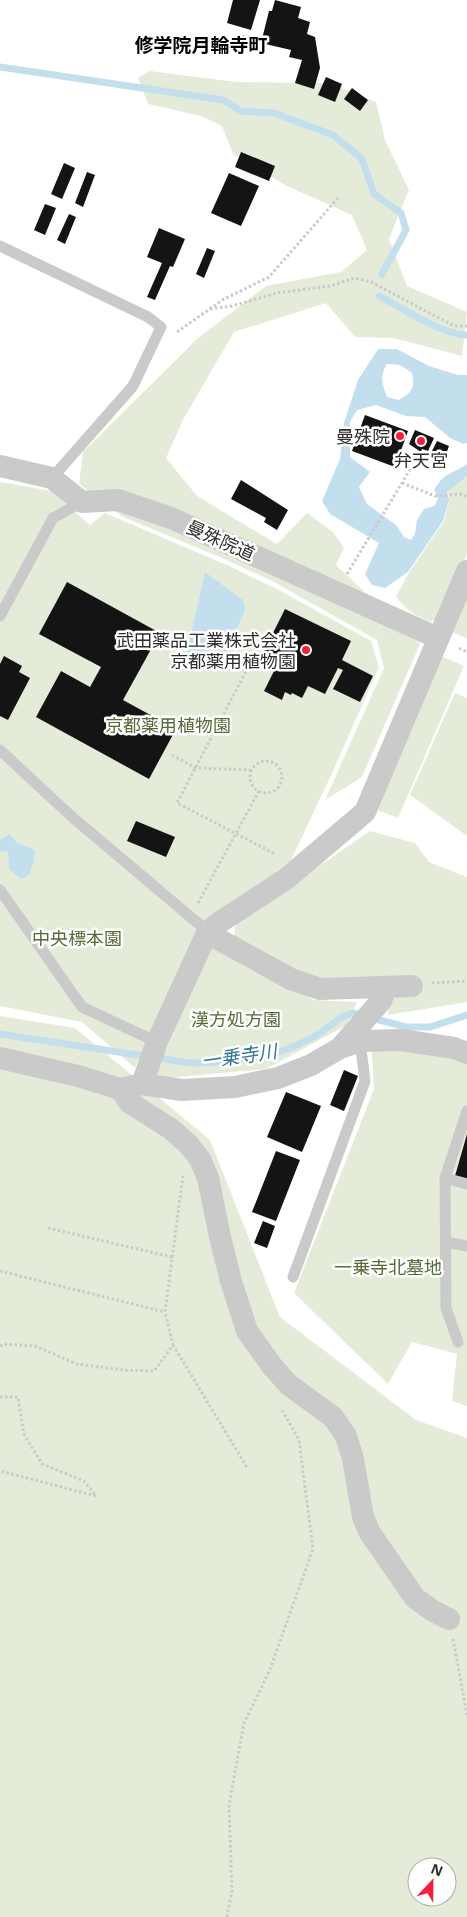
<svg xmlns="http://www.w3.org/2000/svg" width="467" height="1917" font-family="'Noto Sans','Noto Sans JP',sans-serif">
	<rect width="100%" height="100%" fill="#fff"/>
	<path fill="#e4ecd9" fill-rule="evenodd" d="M150,71L236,82L328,83L376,102L385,140L409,190L389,239L407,286L467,312L462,356L394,338L355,337L326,303L234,332L184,418L166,458L197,496L277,544L307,513L333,532L344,548L336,565L420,644L362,777L325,800L384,668L377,640L272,581L222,558L123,517L79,484L83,452L198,338L266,286L341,272L367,250L352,215L287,186L233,154L222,126L201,116L148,104L138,78Z
		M467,475V554L438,617L431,622C416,616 406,610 396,597L408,574L444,521L449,501L448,491Z
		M0,482L52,491L90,525L105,513L229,566L277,589L371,641L379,667L333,771L284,875L200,925L135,1068L82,1022L0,1006Z
		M467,598V638L452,632Z
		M441,656L464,666L398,818L375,809Z
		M455,693L467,698V836L410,795Z
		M370,831L415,843L429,862L467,877V1002L388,1015L392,977L310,981L234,939L235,924Z
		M212,947L314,1000L357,1002L347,1025L266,1069L153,1079Z
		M0,1016L75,1028L210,1140L280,1317L416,1420L467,1438V1917H0ZM417,1867H447V1897H417Z
		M371,1040L467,1053V1406L452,1401L457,1354L412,1342L388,1384L294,1293L374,1089Z"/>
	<path fill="#c3dfee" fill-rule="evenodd" d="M378,349H397L429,366L458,375H467V443L463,444L450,438L425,417L406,416L376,405L357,410L350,422V457L370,472L359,487L367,504L396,525L404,537L411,540L415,534L417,520L424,509L434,506L438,499L436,493L434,491C442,473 453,474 467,464V476L447,492L449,500L443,521L408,572L385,588L372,585L365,574L379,543L330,514L322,501L340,459L344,423L358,380ZM387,364L400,365L412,373C415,389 412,392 399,400L387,397C382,382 379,378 387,364Z
		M205,572L243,600L245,609L223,664L187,652Z
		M10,834L16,842L35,850L34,861L29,875L21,879L9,869L8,852L0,851V840Z"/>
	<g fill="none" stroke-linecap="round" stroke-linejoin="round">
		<path stroke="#c3dfee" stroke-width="7" d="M0,67L223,100L241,111L274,113L333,135L362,159L374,194L401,213L406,230L382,274
			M379,296C401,307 444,336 467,335
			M0,1034L190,1063C220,1063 256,1060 285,1050C296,1046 307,1040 317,1035C329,1028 339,1016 353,1013L406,1027H430L467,1015"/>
	</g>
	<path fill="#141414" d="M233,0H260L251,30L227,23Z
		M275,0L301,7L298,18L310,22L307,34L315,37L320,68L314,89L295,83L302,60L289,57L291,50L261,43L269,11H272Z
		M243,35L250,38L243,55L236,53Z
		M326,77L342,84L335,102L318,95Z
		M352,88L368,100L360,111L344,99Z
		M241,152L275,166L269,181L235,167Z
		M64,163L75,168L62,199L51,194Z
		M87,172L95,175L83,207L75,203Z
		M229,173L259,186L241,226L211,213Z
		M45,204L56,208L45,235L34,230Z
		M69,214L76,217L65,244L57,240Z
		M159,228L185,239L173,267L170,266L155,300L147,297L162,263L147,257Z
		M207,248L215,251L204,278L196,274Z
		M365,415L408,431L395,467L352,451Z
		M415,430L434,438L428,451L422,449L421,452L409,444Z
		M437,441L449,446L445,457L432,451Z
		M241,480L288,510L277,530L264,522L266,518L231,499Z
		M67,582L160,633L123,700L176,729L149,779L36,717L61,671L90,687L101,667L39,634Z
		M285,609L351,641L342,660L373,676L360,702L333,689L343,670L338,668L325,694L308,686L302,698L292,693L291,695L285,692L282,700L264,691L274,671L258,663Z
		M4,656L22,666L19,672L30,678L8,720L0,716V664Z
		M136,821L175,837L166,857L127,841Z
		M344,1070L358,1076L344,1111L330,1105Z
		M286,1092L321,1106L302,1152L267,1137Z
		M467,1134V1180L455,1176Z
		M276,1151L300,1160L276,1221L252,1212Z
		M263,1221L275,1226L267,1248L254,1243Z"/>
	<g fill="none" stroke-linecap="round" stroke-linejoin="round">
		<path stroke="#cacaca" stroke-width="3" stroke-dasharray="2.5 2.5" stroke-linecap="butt" d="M210,309L232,306L277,293L330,286L355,278L371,282L454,326H467
			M177,332L224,299L269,277L338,198
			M402,483L435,496L462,494L467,497
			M347,574L411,468
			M459,648L467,652
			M255,654L177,803L275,854
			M172,755L196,768L252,770
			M250 777a16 16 0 1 1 32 0a16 16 0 1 1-32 0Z
			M198,903L259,791
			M432,983L467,981
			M48,1228L172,1257
			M0,1271L165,1312
			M173,1345L248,1469
			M0,1346L4,1344L35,1346L77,1364L124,1370L154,1371L173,1345L165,1312L183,1176
			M0,1397H18L24,1434L42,1464L84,1481L96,1496L0,1471
			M453,1639L467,1715
			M227,1917L232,1891L229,1805L244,1723L269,1672L313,1549L299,1440L282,1410"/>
		<path stroke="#cacaca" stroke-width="11" d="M0,246L148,317L161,327L133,386L52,478
			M0,616L53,518L82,502
			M0,750L71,816L200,925L207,933
			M0,890L82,1007L157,1042
			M445,1178L467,1184
			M446,1242L467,1246
			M293,1277L365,1081L360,1041
			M458,1342L446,1308L445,1178L467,1111"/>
		<path stroke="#cacaca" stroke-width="22" d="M0,466L52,478L82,502L118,500L171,518L438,638
			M207,933L291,979L320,989L412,986
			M340,1048L381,1001L386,987
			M0,1058L78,1076L120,1089L142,1084L182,1090L235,1087L278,1078L311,1065L340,1048L360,1041L401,1040L454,1048L467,1053
			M142,1084L157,1042L207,933L217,924L286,879L365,812L467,571
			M120,1089L130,1103L171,1129L188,1144L200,1159L208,1178L220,1237L231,1281L247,1331L272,1366L289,1385L333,1417L346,1436L353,1459L363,1517L370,1533L415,1598L433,1611L449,1619"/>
	</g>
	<g fill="#f3203b" stroke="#fff" stroke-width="2">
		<circle cx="400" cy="436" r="5"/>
		<circle cx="421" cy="441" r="5"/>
		<circle cx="306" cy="650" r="5"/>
	</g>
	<g text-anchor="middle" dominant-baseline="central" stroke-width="5" stroke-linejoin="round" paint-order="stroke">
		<g font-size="18" fill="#2d2d2d" stroke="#fff" text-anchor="end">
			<text x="390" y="436">曼殊院</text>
			<text x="421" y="460" text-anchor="middle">弁天宮</text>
			<text x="296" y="640">武田薬品工業株式会社<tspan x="296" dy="21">京都薬用植物園</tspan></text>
		</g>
		<g font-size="18" fill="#2d2d2d" stroke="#fff">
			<text transform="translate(221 540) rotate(24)">曼殊院道</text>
		</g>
		<g font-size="18" fill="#526c37" stroke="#fff">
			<text x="168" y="725">京都薬用植物園</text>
			<text x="77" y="938">中央標本園</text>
			<text x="236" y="1019">漢方処方園</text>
			<text x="388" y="1267">一乗寺北墓地</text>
		</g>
		<g font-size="19" font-weight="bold" fill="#000" stroke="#fff">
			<text x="201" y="45">修学院月輪寺町</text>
		</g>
		<g font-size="19" font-style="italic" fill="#357595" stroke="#fff">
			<text transform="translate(239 1056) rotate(-8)">一乗寺川</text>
		</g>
	</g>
	<g transform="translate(432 1882) rotate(22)"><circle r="24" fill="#ffffff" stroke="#ababab"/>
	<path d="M0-4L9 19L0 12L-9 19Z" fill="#f3203b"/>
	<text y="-8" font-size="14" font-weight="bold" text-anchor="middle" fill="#2d2d2d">N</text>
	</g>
</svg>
